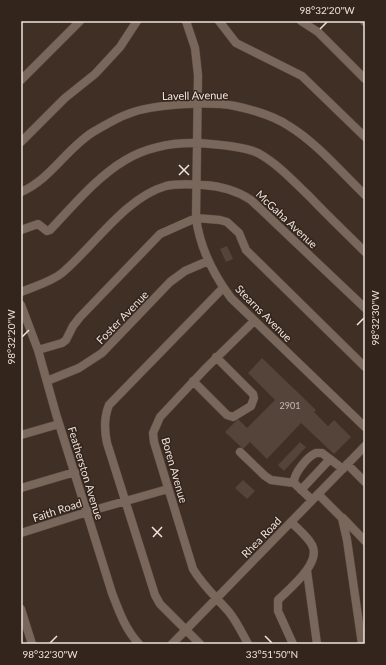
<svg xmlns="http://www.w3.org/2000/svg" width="386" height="665" font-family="Lato,sans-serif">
	<rect width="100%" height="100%" fill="#3f2f25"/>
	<path fill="#55443a" d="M227,246L233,259L226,262L220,249Z
		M262,358L316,410L314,412L328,426L334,420L351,437L334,454L301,423L267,459L250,442L243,449L225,432L238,419L247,428L275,400L248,373Z
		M300,442L306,447L284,471L278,465Z
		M243,480L255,491L247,499L235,488Z"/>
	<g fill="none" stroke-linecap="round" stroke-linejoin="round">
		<g stroke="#594c44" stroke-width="9">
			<path id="minor" d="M186,21L195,48L198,75L196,218C200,248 213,274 231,298L365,427
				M219,21L236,43L302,76L365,137
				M301,21L318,32L365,79
				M364,21L365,22
				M21,80L80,21
				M21,142L65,98L95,74L120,47L137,21
				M21,192C51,179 66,149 93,132C104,126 116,118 128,114C152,104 209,101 235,106C254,110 274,116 289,126C318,144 341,172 365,195
				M21,230L38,224L47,231L50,230C100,177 130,136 211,144C223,145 247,148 258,153C278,164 293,181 309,196C327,215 346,233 365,252
				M21,292C35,286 51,282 62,273C94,246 126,197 166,186C178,183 191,184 203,185C221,186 236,190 251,200L365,308
				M21,305L38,350L56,414L112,593C119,611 125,629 139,644
				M38,350L62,343L66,340L73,326L80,317L160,234L196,218L220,220L227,222L239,233L246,250L365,367
				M47,381L79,368L102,353L170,282L185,271L208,261
				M193,381L227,415L233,417L251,406L254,398L253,394L216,357
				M21,435L59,424
				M240,452L265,476L271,480L294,483
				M347,464L365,482
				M21,488L75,472
				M301,490L330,459
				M318,494L342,518L347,540L362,644
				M312,500L294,483C293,474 308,456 316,453C317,453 322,453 322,453L343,469
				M343,518L365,541
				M291,522C298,529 308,537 312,545C322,563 289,589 278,600V611L293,644
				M21,533L87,512L168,489
				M307,571L317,644
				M21,609L32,644
				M172,644L365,446
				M200,644L160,604L155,595L107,443C104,429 104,417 109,405L223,288
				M248,644C242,633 237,622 229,612C217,598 203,586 193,569L154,442L153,433L160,417L206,368L254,321"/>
		</g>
		<use href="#minor" stroke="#79675c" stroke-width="8"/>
	</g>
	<path fill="none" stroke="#ede2dc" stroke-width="1.5" d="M320,29L327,22M179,165L189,175M179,175L189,165M357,325L364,318M22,337L29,330M152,527L162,537M153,537L162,527M265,636L272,643M50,643L57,636"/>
	<g text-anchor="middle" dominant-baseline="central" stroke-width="3" stroke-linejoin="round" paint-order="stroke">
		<g font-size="9" fill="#c7bab4">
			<text x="290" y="405">2901</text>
		</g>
		<g font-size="11" fill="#ede2dc" stroke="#34251c">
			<text transform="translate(195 95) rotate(-1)">Lavell Avenue</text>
			<text transform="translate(287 219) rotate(43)">McGaha Avenue</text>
			<text transform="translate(264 313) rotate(45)">Stearns Avenue</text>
			<text transform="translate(122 317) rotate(-46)">Foster Avenue</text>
			<text transform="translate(175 470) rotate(74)">Boren Avenue</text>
			<text transform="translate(86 473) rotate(73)">Featherston Avenue</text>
			<text transform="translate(57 510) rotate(-18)">Faith Road</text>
			<text transform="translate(261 537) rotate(-46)">Rhea Road</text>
		</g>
	</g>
	<rect width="386" height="665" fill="none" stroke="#34251c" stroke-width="44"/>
	<rect x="22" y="22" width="342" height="621" fill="none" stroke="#ede2dc" stroke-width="1.5"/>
	<g font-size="10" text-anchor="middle" fill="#ede2dc">
		<text x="327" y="14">98°32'20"W</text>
		<text transform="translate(375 318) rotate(-90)" y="4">98°32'30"W</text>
		<text transform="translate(11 337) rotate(-90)" y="4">98°32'20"W</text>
		<text x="50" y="658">98°32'30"W</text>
		<text x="272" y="658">33°51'50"N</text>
	</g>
</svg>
